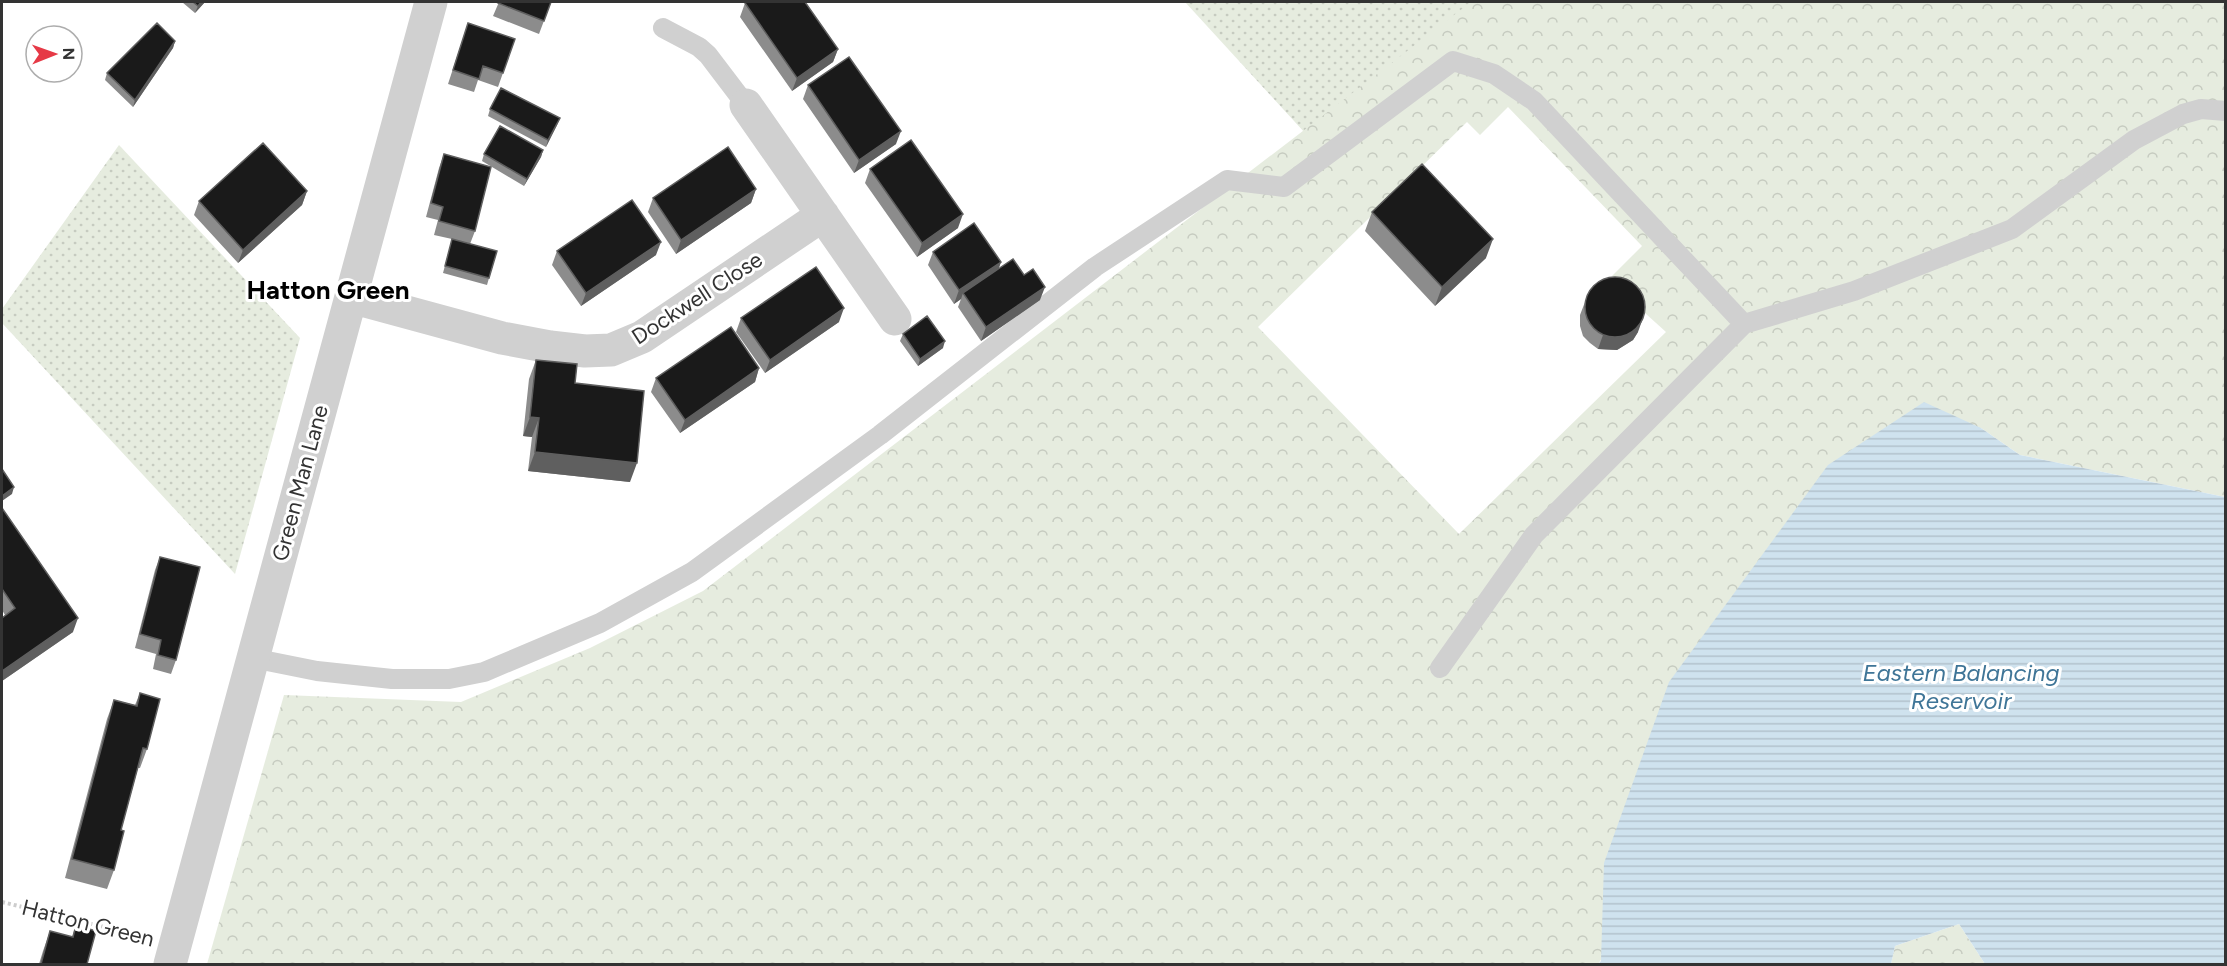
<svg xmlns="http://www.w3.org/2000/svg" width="2227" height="966" font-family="Figtree,sans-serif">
	<defs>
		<pattern id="grass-dots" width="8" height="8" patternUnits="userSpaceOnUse" patternTransform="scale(1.5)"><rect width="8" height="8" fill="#e6ecdf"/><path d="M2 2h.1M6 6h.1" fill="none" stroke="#c6cbc0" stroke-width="1.8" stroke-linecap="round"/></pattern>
		<pattern id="forest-crowns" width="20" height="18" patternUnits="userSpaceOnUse" patternTransform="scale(1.5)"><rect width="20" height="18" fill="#e6ecdf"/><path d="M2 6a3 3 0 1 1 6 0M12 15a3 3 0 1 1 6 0" fill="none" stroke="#c6cbc0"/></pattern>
		<pattern id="water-rules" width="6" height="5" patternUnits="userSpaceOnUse" patternTransform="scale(1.5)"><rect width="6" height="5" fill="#cfe2ee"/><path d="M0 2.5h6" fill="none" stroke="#b2c2cd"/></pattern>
	</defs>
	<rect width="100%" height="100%" fill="#fff"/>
	<path fill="url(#grass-dots)" d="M1185,2H1475L1305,133Z
		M119,145L300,338L235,574L2,323V309Z"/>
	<path fill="url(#forest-crowns)" fill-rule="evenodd" d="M1471,2H2225V497L2020,455L1981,428L1598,964H207L284,695L461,702L590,648L703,591ZM1508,107L1642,246L1612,276L1635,304L1666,332L1459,534L1258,327L1467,122L1480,135Z
		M1959,924L1985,964H1891L1895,946Z"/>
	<path fill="url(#water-rules)" d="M1924,402L1981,428L2020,455L2225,497V964H1985L1959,924L1895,946L1891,964H1598L1601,961L1604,863L1669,682L1828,465Z"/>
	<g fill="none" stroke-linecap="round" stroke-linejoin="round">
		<path stroke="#cdcdcd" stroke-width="4" stroke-dasharray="3 3" stroke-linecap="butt" d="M2,902L141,936"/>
		<path stroke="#d0d0d0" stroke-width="20" d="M663,28L699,47L708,55L746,105
			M252,658L317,671L392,679H449L484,672L600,623L692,572L880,435L1095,267L1227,180L1284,187L1453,61L1494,74L1534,101L1744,324
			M1440,668L1534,535L1744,324L1854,291L2012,229L2134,140L2183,114L2201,109L2226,111"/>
		<path stroke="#d0d0d0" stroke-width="33" d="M746,105L895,319
			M351,297L502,338L550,347L585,351L611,350L642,337L823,215
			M170,964L431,2"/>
	</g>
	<path fill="#8c8c8c" d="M182,2H205L195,13Z
		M499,2H551L539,34L493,16Z
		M745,3L838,49L833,62L792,91L740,17Z
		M468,23L515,39L498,87L478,80L474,92L448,84Z
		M175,41L173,48L133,107L105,80L107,73Z
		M808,85L896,144L854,173L803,99Z
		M490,109L560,118L557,125L546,147L488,116Z
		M543,150L541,157L524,186L482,161L484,154Z
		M444,154L475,231L470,244L489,278L487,285L443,273L452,239L434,235L438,220L426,217L439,168Z
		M870,169L958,228L917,257L865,183Z
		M756,189L751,203L676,254L648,212L653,198Z
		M307,191L302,205L238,263L194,215L199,201Z
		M1372,212L1486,258L1435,306L1365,231Z
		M557,251L656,255L581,306L552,265Z
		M933,252L1001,262L998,270L1040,300L981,341L958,307L961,299L954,304L928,265Z
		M1585,302L1638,332L1633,340L1617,350L1598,349L1590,343L1583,336L1580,326V315Z
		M741,318L839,322L765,373L736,332Z
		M903,334L943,348L918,366L900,341Z
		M536,360L575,383L630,482L528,471L532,437L523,436L529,379Z
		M759,368L755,382L680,433L651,392L656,378Z
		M2,508L73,632L2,681V618L5,615L2,610Z
		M160,557L176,660L171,674L153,669L156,654L135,648L155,570Z
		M140,693L147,749L140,768H138L121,830L114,870L107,889L65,878L107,719L114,700L135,705Z
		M76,925L87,964H39L43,951L50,931L72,937Z"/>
	<path fill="#5f5f5f" d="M201,2H205L195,13L198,6Z
		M175,41L173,48L133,107L135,100Z
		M838,49L833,62L792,91L797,78Z
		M560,118L557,125L546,147L548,140Z
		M901,131L896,144L854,173L859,160Z
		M543,150L541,157L524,186L527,179Z
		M756,189L751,203L676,254L681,240Z
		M307,191L302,205L238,263L243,250Z
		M963,214L958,228L917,257L922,243Z
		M1493,239L1486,258L1435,306L1442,287Z
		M661,242L656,255L581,306L586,293Z
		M1001,262L996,276L963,293L961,299L954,304L959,290Z
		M1045,287L1040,300L981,341L986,327Z
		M844,308L839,322L765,373L770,360Z
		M1643,318L1638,332L1633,340L1617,350L1598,349L1603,335Z
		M945,341L943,348L918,366L920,359Z
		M759,368L755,382L680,433L685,420Z
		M530,417L539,418L532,437L523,436Z
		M535,452L637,463L630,482L528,471Z
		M14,487L12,494L2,501V496Z
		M78,618L73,632L2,681V671Z"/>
	<path fill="#1a1a1a" stroke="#5f5f5f" stroke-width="1.5" d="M193,2H201L198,6Z
		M499,2H551L544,21L498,3Z
		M747,2H805L838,49L797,78L745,3Z
		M157,23L175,41L135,100L107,73Z
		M468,23L515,39L503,73L483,66L479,79L453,70Z
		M849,57L901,131L859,160L808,85Z
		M501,88L560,118L548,140L490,109Z
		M500,126L543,150L527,179L484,154Z
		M911,140L963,214L922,243L870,169Z
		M263,143L307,191L243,250L199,201Z
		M728,147L756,189L681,240L653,198Z
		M444,154L491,167L475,231L439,221L443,207L431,203Z
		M1422,164L1493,239L1442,287L1372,212Z
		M632,200L661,242L586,293L557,251Z
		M974,223L1001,262L959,290L933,252Z
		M452,239L497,251L489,278L445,266Z
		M1013,259L1024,275L1033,269L1045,287L986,327L963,293Z
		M816,267L844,308L770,360L741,318Z
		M1585 307a30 30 0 1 1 60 0a30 30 0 1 1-60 0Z
		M927,316L945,341L920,359L903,334Z
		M731,327L759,368L685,420L656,378Z
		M536,360L577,364L575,383L644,391L637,463L535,452L539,418L530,417Z
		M2,469L14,487L2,496Z
		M2,508L78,618L2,671V618L15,608L2,589Z
		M160,557L200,567L176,660L158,655L161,640L140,634Z
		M140,693L160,699L147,749L143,748L121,830L124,831L114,870L72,859L114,700L137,706Z
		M76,925L96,931L87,964H41L50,931L73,937Z"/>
	<g text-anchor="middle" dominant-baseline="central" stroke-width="6" stroke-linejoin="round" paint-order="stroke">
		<g font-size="22" fill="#333" stroke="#fff">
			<text transform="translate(697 298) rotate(-33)">Dockwell Close</text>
			<text transform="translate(300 483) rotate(-75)">Green Man Lane</text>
			<text transform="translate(88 923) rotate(14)">Hatton Green</text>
		</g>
		<g font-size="24" font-style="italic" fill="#3f7597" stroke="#fff">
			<text x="1961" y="672">Eastern Balancing<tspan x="1961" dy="28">Reservoir</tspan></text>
		</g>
		<g font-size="26" font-weight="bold" fill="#000" stroke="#fff">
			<text x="328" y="290">Hatton Green</text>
		</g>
	</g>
	<rect width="2227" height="966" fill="none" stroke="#333333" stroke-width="6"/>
	<g transform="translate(54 54) rotate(89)"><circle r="28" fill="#ffffff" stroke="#adadad" stroke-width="1.5"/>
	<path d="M0-4.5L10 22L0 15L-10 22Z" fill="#e63946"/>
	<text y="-9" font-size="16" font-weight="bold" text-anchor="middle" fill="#333333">N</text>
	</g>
</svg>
